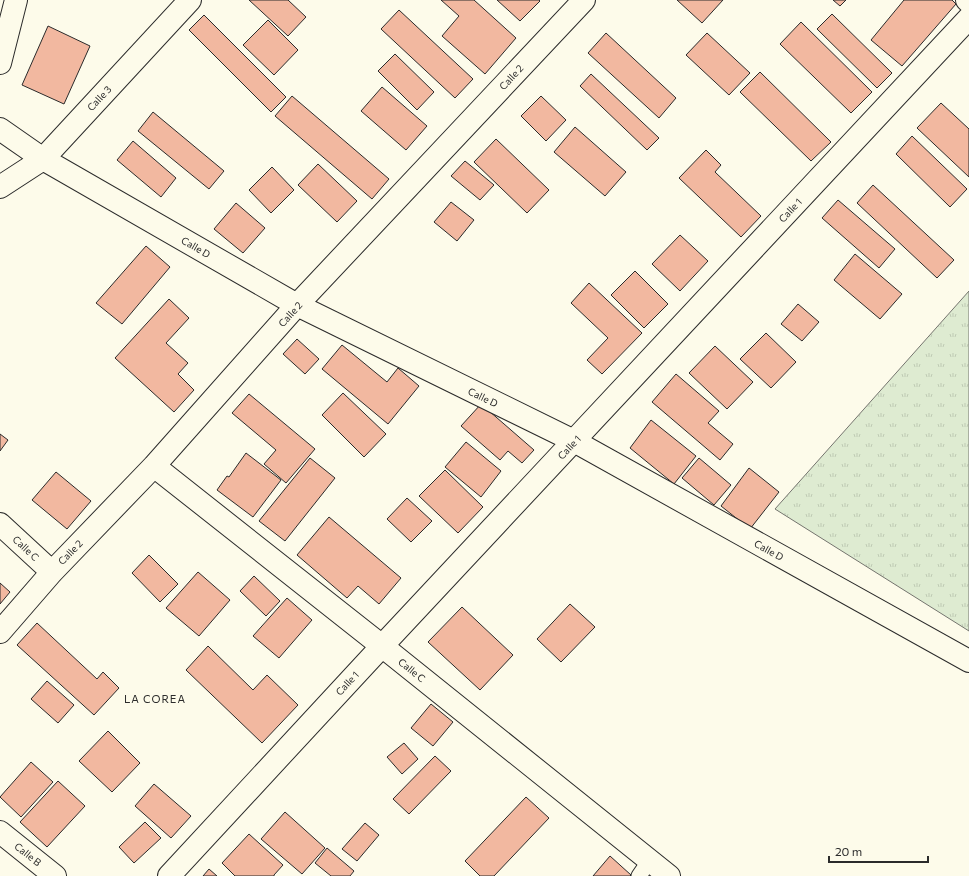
<svg xmlns="http://www.w3.org/2000/svg" width="969" height="876" font-family="Commissioner,sans-serif">
	<defs>
		<pattern id="grass-tufts" width="24" height="20" patternUnits="userSpaceOnUse"><rect width="24" height="20" fill="#deebd1"/><path d="M3 7l-1-3M5 7V3M7 7l1-3M15 17l-1-3M17 17v-4M19 17l1-3" fill="none" stroke="#bfcab4"/></pattern>
	</defs>
	<rect width="100%" height="100%" fill="#fdfbea"/>
	<path fill="url(#grass-tufts)" stroke="#74746e" d="M969,291V631L775,509Z"/>
	<path fill="#f2b8a0" stroke="#2b2b2b" d="M249,0H288L306,17L288,36Z
		M441,0H474L516,38L485,74L442,36L459,16Z
		M497,0H539L540,1L520,21Z
		M677,0H723L702,23Z
		M833,0H846L840,6Z
		M904,0H952L956,4L902,66L871,40Z
		M399,10L473,79L455,98L381,29Z
		M832,14L892,73L877,88L817,29Z
		M204,15L286,97L271,112L189,30Z
		M268,20L298,50L274,75L243,45Z
		M801,22L872,92L851,113L780,44Z
		M48,26L90,46L64,104L22,85Z
		M606,33L676,98L659,118L588,53Z
		M707,33L750,73L729,95L686,55Z
		M395,54L434,92L417,110L378,71Z
		M760,72L831,142L811,161L740,92Z
		M591,74L659,138L647,150L580,86Z
		M382,87L427,126L406,150L361,111Z
		M292,96L389,179L372,199L275,116Z
		M541,96L566,120L546,141L521,116Z
		M941,103L969,129V177L917,128Z
		M153,112L224,171L209,189L138,131Z
		M575,127L626,172L605,196L554,152Z
		M912,136L967,189L950,207L896,154Z
		M496,139L549,190L527,213L474,162Z
		M133,141L176,178L161,197L117,160Z
		M706,150L721,165L715,172L761,216L741,237L679,178Z
		M465,161L494,185L480,200L451,176Z
		M318,164L357,201L337,222L298,185Z
		M272,167L294,190L271,213L249,190Z
		M873,185L954,260L937,278L857,203Z
		M838,200L895,249L879,268L822,218Z
		M451,202L474,220L457,241L434,222Z
		M236,203L265,228L243,253L214,229Z
		M680,235L708,261L680,291L652,264Z
		M146,246L170,267L122,324L96,303Z
		M855,254L902,294L880,319L834,280Z
		M635,271L668,304L644,328L611,295Z
		M589,283L642,333L602,374L587,360L608,338L571,303Z
		M169,299L189,318L166,343L188,363L178,374L194,390L174,412L115,358Z
		M798,304L819,322L802,341L781,324Z
		M766,333L796,362L771,388L740,359Z
		M297,339L319,359L305,374L283,354Z
		M342,345L387,382L398,368L419,386L388,424L322,369Z
		M715,346L753,382L727,409L689,373Z
		M676,374L719,411L708,423L733,444L720,460L652,402Z
		M343,393L386,434L364,457L322,415Z
		M249,394L315,449L286,483L264,464L276,450L232,413Z
		M481,404L534,450L522,463L508,451L500,460L461,426Z
		M651,420L696,456L674,484L630,448Z
		M0,434L8,440L0,451Z
		M466,442L501,471L481,497L445,467Z
		M246,453L281,480L253,517L217,490L227,476L229,477Z
		M310,458L335,478L285,541L259,521Z
		M699,458L731,485L714,505L682,478Z
		M749,468L779,492L750,529L721,506Z
		M445,470L483,507L458,533L419,496Z
		M56,472L91,501L67,529L32,500Z
		M407,498L432,521L411,542L387,519Z
		M329,517L401,578L379,604L358,586L347,598L297,555Z
		M149,555L178,584L160,602L132,573Z
		M198,572L230,600L199,636L166,608Z
		M254,576L280,601L266,616L240,591Z
		M0,583L10,592L0,604Z
		M287,598L312,620L279,658L253,636Z
		M570,604L595,627L561,662L537,639Z
		M462,607L513,655L480,690L428,642Z
		M37,623L97,679L103,672L119,688L94,715L17,645Z
		M208,646L253,690L267,675L298,705L262,743L186,670Z
		M47,681L74,705L58,723L31,699Z
		M431,704L453,722L433,746L411,728Z
		M108,731L140,763L112,792L79,761Z
		M404,743L418,759L402,774L387,757Z
		M435,756L451,771L409,814L393,799Z
		M31,762L53,782L21,817L0,797Z
		M58,781L85,806L47,847L20,822Z
		M154,784L191,816L171,838L135,806Z
		M526,797L549,818L494,876H480L465,861Z
		M285,812L325,848L302,874L261,839Z
		M145,822L161,838L134,863L119,847Z
		M365,823L379,835L357,861L342,849Z
		M249,834L283,865L274,875V876H235L222,863Z
		M327,848L354,871L350,876H331L315,863Z
		M610,856L631,875L630,876H593Z
		M209,869L217,876H203Z"/>
	<g fill="none" stroke-linecap="round" stroke-linejoin="round">
		<g stroke="#2b2b2b" stroke-width="17">
			<path id="service" d="M639,876L650,860"/>
		</g>
		<g stroke="#2b2b2b" stroke-width="24">
			<path id="minor" d="M967,0L969,2
				M0,63L16,0
				M0,129L43,159L297,305L574,441L969,661
				M0,187L43,159L190,0
				M154,466L382,646L669,876
				M0,524L52,572
				M0,632L52,572L154,466L297,305L584,0
				M0,832L55,876"/>
		</g>
		<g stroke="#2b2b2b" stroke-width="24">
			<path id="tertiary" d="M169,876L382,646L969,18"/>
		</g>
		<use href="#service" stroke="#fdfbea" stroke-width="15"/>
		<use href="#minor" stroke="#fdfbea" stroke-width="22"/>
		<use href="#tertiary" stroke="#fdfbea" stroke-width="22"/>
	</g>
	<g text-anchor="middle" dominant-baseline="central" stroke-width="3" stroke-linejoin="round" paint-order="stroke">
		<g font-size="10" fill="#2b2b2b" stroke="#fdfbea">
			<text transform="translate(511 77) rotate(-47)">Calle 2</text>
			<text transform="translate(99 98) rotate(-47)">Calle 3</text>
			<text transform="translate(790 210) rotate(-47)">Calle 1</text>
			<text transform="translate(196 247) rotate(30)">Calle D</text>
			<text transform="translate(290 314) rotate(-48)">Calle 2</text>
			<text transform="translate(483 397) rotate(26)">Calle D</text>
			<text transform="translate(569 447) rotate(-47)">Calle 1</text>
			<text transform="translate(26 548) rotate(43)">Calle C</text>
			<text transform="translate(769 550) rotate(29)">Calle D</text>
			<text transform="translate(70 552) rotate(-46)">Calle 2</text>
			<text transform="translate(412 670) rotate(39)">Calle C</text>
			<text transform="translate(347 683) rotate(-47)">Calle 1</text>
			<text transform="translate(28 854) rotate(38)">Calle B</text>
		</g>
		<g font-size="11" letter-spacing="1" fill="#2b2b2b" stroke="#fdfbea">
			<text x="155" y="698">LA COREA</text>
		</g>
	</g>
	<path d="M829 856v6h99v-6" fill="none" stroke="#2b2b2b" stroke-width="2"/>
	<text x="835" y="856" font-size="12" fill="#2b2b2b" stroke="#fdfbea" stroke-width="3" paint-order="stroke">20 m</text>
</svg>
